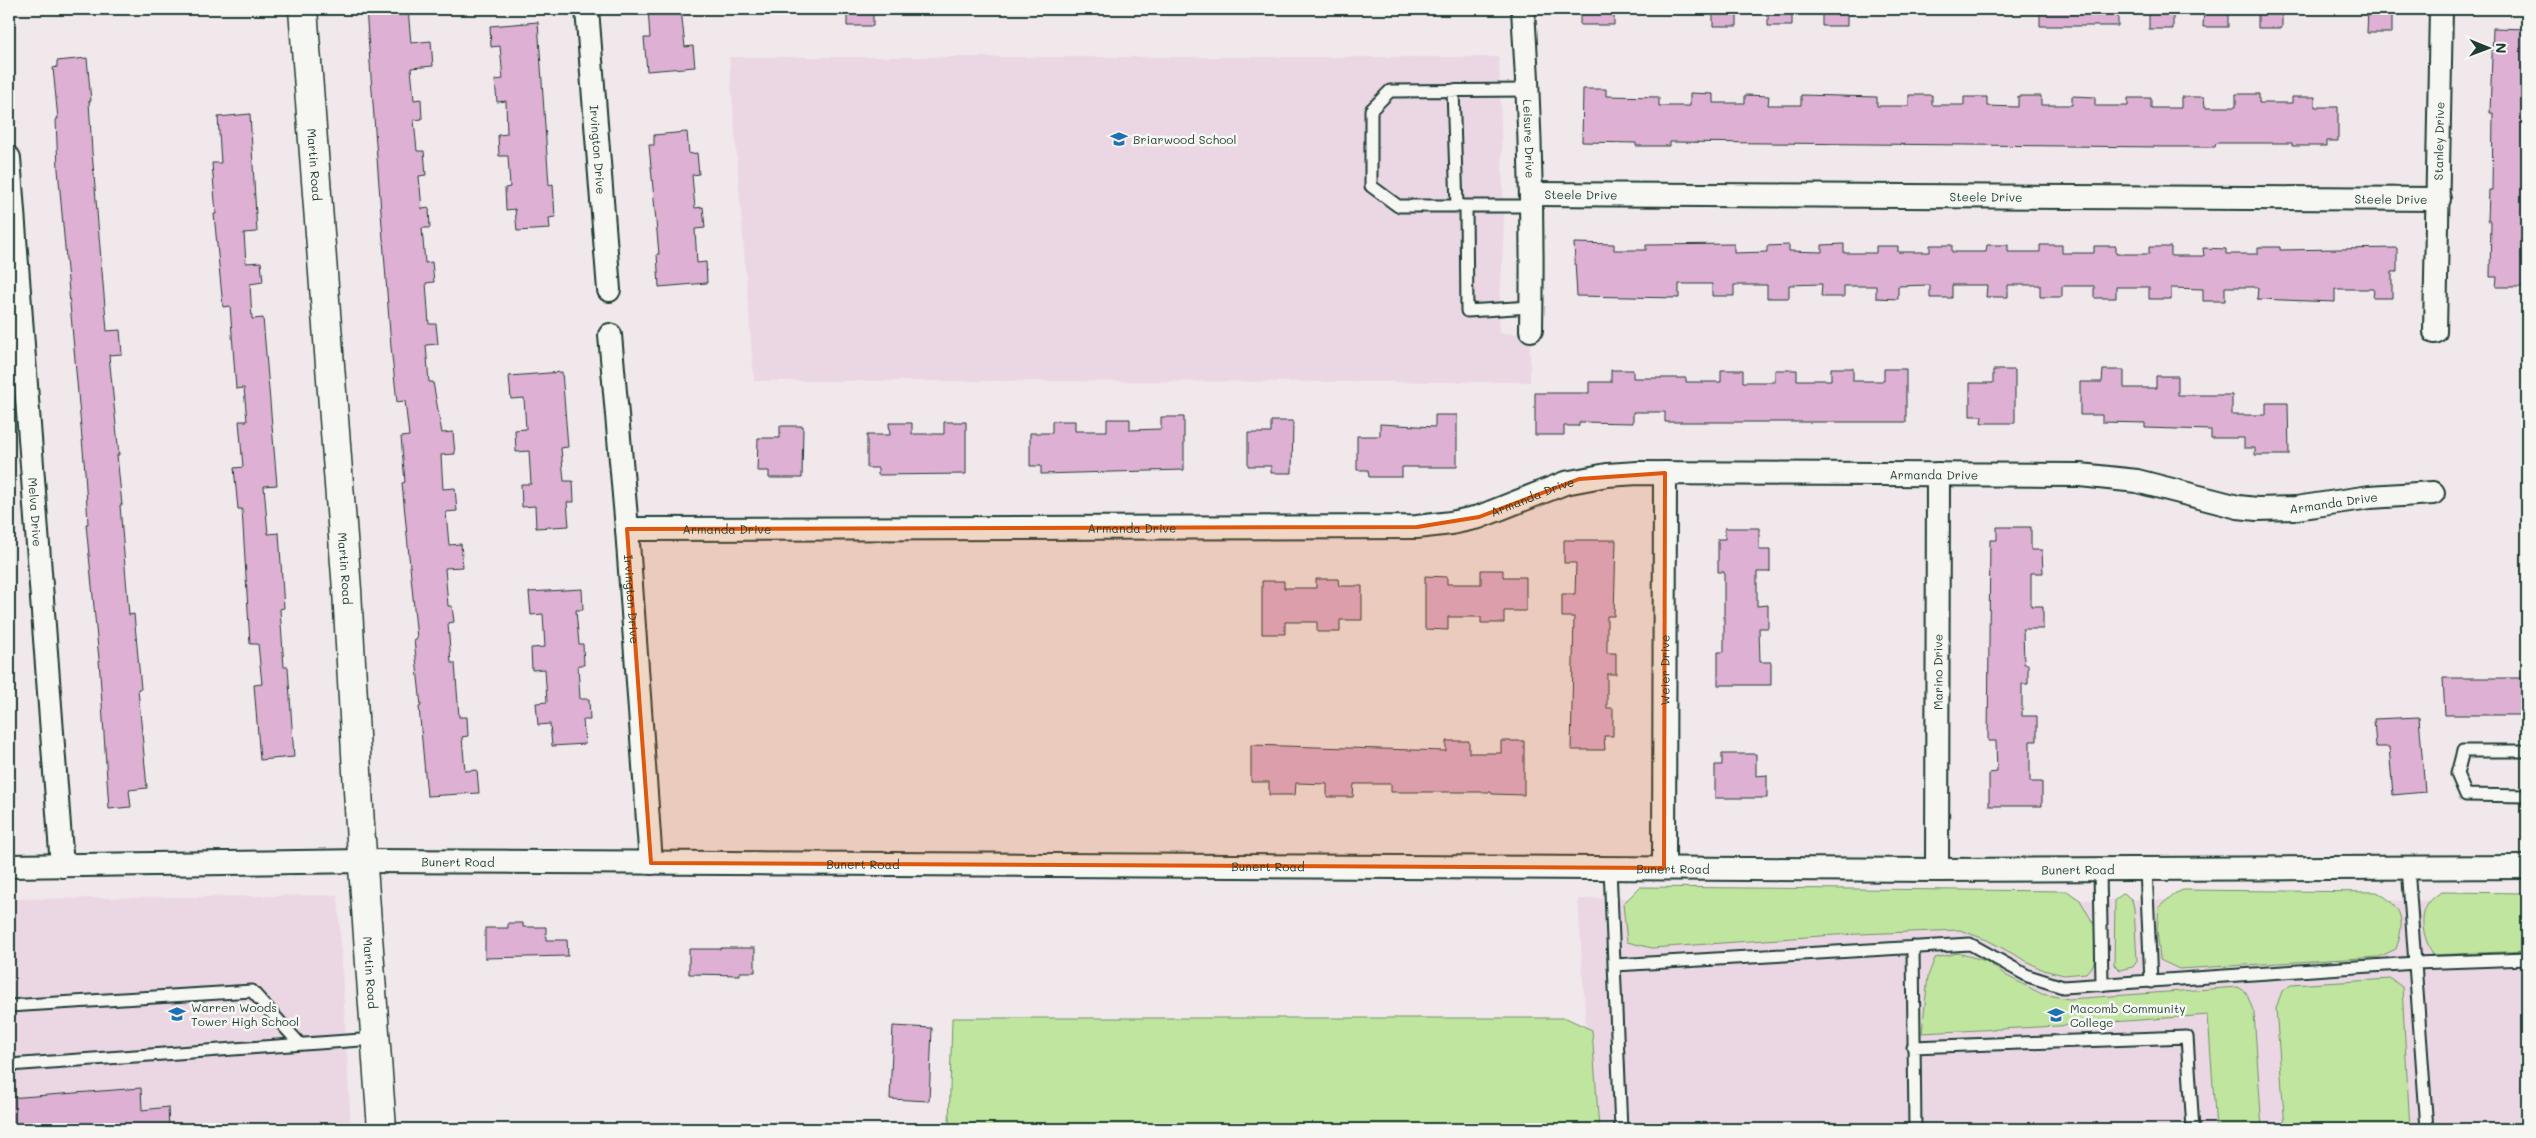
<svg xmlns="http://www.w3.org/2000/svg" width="2536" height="1138" font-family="Mali,sans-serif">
	<rect width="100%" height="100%" fill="#f1e8ec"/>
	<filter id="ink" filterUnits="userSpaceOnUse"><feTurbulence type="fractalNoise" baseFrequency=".02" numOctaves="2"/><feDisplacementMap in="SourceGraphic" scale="10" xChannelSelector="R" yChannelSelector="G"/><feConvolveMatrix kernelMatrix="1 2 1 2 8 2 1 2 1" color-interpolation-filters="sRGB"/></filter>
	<g filter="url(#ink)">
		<path fill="#ebd7e4" d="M729,57H1499L1504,221L1499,333L1530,334V382L754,381Z
			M338,895L351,1129H9V899Z
			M1629,898L2527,901V1129H1592L1578,899Z"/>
		<path fill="#c0e59f" stroke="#70916a" d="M1640,887L2067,891L2080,900L2101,937L2093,965L2086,973L2064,975L2043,970L1987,940L1960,930L1835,935L1652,948L1627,942L1623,904Z
			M2183,890L2377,892C2404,907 2405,922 2396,949L2379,957L2179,969L2160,960L2157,929L2159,907L2174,894Z
			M2442,892L2527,893V951L2433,955C2421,933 2415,906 2442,892Z
			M2124,893L2132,900L2134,908L2137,961L2133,967L2119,970L2114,965L2115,900Z
			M1958,953L1986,961L2007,976L2042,994L2069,999L2238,987L2246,992L2254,1013L2262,1129H2216L2208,1015L2058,1026L1922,1033L1928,976L1935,958Z
			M2391,979L2402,987L2410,1129H2285L2276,1008L2282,991L2291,985Z
			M952,1018H1566L1592,1030L1599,1129H857L949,1126Z"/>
		<path fill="#deb0d3" stroke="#1f3d34" d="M366,9H408L411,43L431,41L433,66L411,68L414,100L421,99L422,119L414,120L417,151H424L426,175L419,176L422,209L429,208L430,228H422L425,263L432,262L434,282L426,283L429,324H436L438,344L426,345L429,382H433L442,433L453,432L455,454L441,455L443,489L455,488L457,511L446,512L449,545L461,544L463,567L445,568L448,606H452L454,622L448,623L451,663H455L459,717H467L468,736L462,737L465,771L477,770L479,793L427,796L419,707L421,706L414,639H417L402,483L405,482L401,437L409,436L405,401L397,402L391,347Z
			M648,9H681L685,47L693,46L695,67L647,71L644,38H650Z
			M847,9H873V26H847Z
			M1580,9H1614V25H1580Z
			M1713,9H1737V26H1713Z
			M1768,9H1792V26H1768Z
			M1822,9H1847V26H1822Z
			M2040,9H2118V26H2040Z
			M2149,9H2173V29H2149Z
			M2204,9H2228V27H2203Z
			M2258,9H2282V28H2258Z
			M2368,9H2392V33H2367Z
			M538,22L549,185L553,184L555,217L549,218L550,229L517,231L515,209L506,210L505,188L510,187L508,156H499L498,135L507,134L506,101L497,102L495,80L503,79L500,46L491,47L490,26Z
			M2493,28L2527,29V287H2496L2497,277H2490L2491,221H2488L2489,190H2492L2493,113H2490Z
			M87,58L91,101H89L92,152L107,331L120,330L122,354L109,355L119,455H117L122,505H120L129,615L134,614L141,689H138L147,788L129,790L131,807L109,809L99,659L86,524H88L85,472L58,169L56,119H58L53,68L57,67V61Z
			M1583,89H1606V96L1659,97V106H1690V93L1713,94V103H1745V95L1769,96L1768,105H1801V95L1877,97V106H1909V95H1932V105H1964V97H1987V106L2018,107V96H2041V105H2072V96L2095,97V106H2128V98H2151V108H2181V97H2204L2205,107H2236V94H2259V103H2292V97H2315V107H2338V141H2326V146H2292V143H2216L2215,147H2162L1670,142V146H1636V143L1582,142Z
			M250,114L257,232L244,233L246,263L261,262L263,282L250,284L252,319L263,318L277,485L264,486L268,534L279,533L284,608L280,609L284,667H288L294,757L260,760L254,685L262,684L258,644H250L242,509H238L234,468L243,467L239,421H247L244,388L236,389L230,306L223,307L214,214H216L212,163H221L218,117Z
			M687,132L689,154L697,153L699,174L692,175L695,208L703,207L705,228L695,229L697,263L706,262L707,283L659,287L657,254H659L649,145H654V135Z
			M1574,243L1614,244V250H1646V245L1734,244V253L1767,252V246L1789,245V251L1822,252V245L1844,244V253H1876V246H1898V252H1930V245H1952V252H1986L1987,245H2008V252H2040V245H2062V253H2094V246H2116V254H2149V247H2171V256H2204L2203,248L2226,249V254H2258V247H2280V250L2397,248V272H2392V298H2373L2374,289H2335V302L2257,299L2258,287H2225V301H2203V289L2171,288V299H2149V287H2116V298H2094V286H2062V297H2040V285H2008V297H1986L1987,285H1952V298H1930V285L1898,286V299L1876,298V286H1844V297H1821L1822,284L1789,285V298H1767V285H1734V296H1712V284H1679V298L1577,296Z
			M1831,368H1853V381H1884V369H1906V422H1665V412H1633V423L1579,422V426H1564V435H1535V393H1589V382H1611V370H1633V378H1686V382H1721V370H1743V382H1775V370H1797V380H1831Z
			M1993,370H2015V423H1981L1982,416H1970V383H1993Z
			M2103,370H2124V388H2156V376H2178V395H2232V415H2266V403H2288L2289,455H2255V448H2244V438H2211V430L2145,428V423L2102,422V415H2080V382H2102Z
			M562,372L568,447L561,448L564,481H573L574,502H567L569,526L536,528L535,506L522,507L521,484H531L529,451L516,452L515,430L526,429L524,398L511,399L509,376Z
			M1435,415H1457V467H1402V477H1369L1368,470H1357V436H1380V424L1435,427Z
			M1161,417H1184V470L1041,474V466H1030V433H1052V421H1075V431H1107V419H1130V430L1161,429Z
			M1271,421H1293L1292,473H1271V466H1248V433H1271Z
			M944,422H966V474L878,475V468H867V435H890L889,423H912V434H944Z
			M780,426H803L802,478H769V471H757L758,438H780Z
			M1997,527H2031V550H2042L2043,573H2031V606H2043V629H2023L2024,664H2028V684H2022V716H2037V741H2030V782H2042V806H1989V773L1997,772L1996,741H1988L1990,540H1997Z
			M1725,528H1759V550H1770V572H1757V606L1768,605V628H1759L1760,662H1771V685H1718V652H1724V572H1718V539H1725Z
			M1564,540H1616L1614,616H1607V653H1616V674H1607V708H1613V736H1604L1605,750H1571L1574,617H1562V594H1575L1576,563H1564Z
			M1481,570H1503V577H1526V611H1504V623H1481V617H1448V630L1425,629V576L1447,577V584H1481Z
			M1316,579H1338L1339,586H1362V620H1340V632H1317V622H1285V634H1262V581H1284V588H1316Z
			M582,589L583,610H576L579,644H583L584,665H578L580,699H589L590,720H583L585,744L552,746L550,724L538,725L536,703L547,702L545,669L532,670L531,648L545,647L543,614L531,615L529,592Z
			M2443,678H2527V715H2445Z
			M2419,717L2425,792L2393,795L2389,747H2376L2374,719Z
			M1446,741H1469V753H1501V741H1524V795L1492,794L1491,792H1391V784H1354L1353,797H1327V784L1296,783L1295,795H1269V782H1251V745L1446,751Z
			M1722,754H1756V776L1767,775V798H1715V765H1722Z
			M508,923H523V927H546V940H567L568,956L485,958V928H508Z
			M721,948H755V972H740V975L689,974V949H721Z
			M893,1026L932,1028L929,1101L890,1099Z
			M141,1088L142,1110L168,1107L169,1129H9V1098Z"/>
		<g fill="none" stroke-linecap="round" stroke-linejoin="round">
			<g stroke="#1f3d34" stroke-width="15">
				<path id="service" d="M1453,90L1457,206
					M1529,90L1390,91L1371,110V186L1398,206H1532
					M1466,206L1467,311L1531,307
					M2527,751H2463L2457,774L2466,795L2527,796
					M2408,867L2427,1129
					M1610,868L1621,1129
					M2146,869L2151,982
					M2100,870L2102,985
					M1913,947L1915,1129
					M1615,965L1970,944L2028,976L2063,987L2415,963L2527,959
					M9,1006L252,991L299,1043
					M1913,1047L2187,1037L2193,1129
					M9,1065L375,1039"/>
			</g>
			<g stroke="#1f3d34" stroke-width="26">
				<g id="minor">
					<path id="s1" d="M587,9L609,290"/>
					<path id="s2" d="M1523,9C1530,116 1533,223 1531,330"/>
					<path id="s3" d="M9,158L62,866"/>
					<path id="s4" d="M1532,194L2439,199"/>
					<path id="s5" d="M2435,332L2441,9"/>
					<path id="s6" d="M610,335L627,529L651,863"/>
					<path id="s7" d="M627,529L1417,527L1451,523L1479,517L1565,483L1607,475L1638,473L2080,475L2137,481L2238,507L2257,509L2296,508L2370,497L2433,493"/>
					<path id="s8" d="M9,866L364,861L1937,870L2527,867"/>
					<path id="s9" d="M1664,868L1665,473"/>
					<path id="s10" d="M1937,870L1938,474"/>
				</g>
			</g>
			<g stroke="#1f3d34" stroke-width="31">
				<g id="tertiary">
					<path id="s11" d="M303,9L347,590L360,826L382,1129"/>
				</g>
			</g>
			<use href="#service" stroke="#f6f6f2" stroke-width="11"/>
			<use href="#minor" stroke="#f6f6f2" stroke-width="22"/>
			<use href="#tertiary" stroke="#f6f6f2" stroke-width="28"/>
		</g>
	</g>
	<path fill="#de580e" fill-opacity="0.2" stroke="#de580e" stroke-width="4" stroke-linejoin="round" d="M1665,473L1664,868L651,863L627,529L1417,527L1479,517L1579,479Z"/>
	<defs>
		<g id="school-bare" transform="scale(1.35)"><path d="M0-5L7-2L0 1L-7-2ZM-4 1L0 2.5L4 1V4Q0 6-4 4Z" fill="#1f6fb2" stroke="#f6f6f2" stroke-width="2.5" paint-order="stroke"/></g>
		<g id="university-bare" transform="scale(1.35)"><path d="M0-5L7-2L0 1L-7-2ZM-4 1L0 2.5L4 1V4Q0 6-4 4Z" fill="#1f6fb2" stroke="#f6f6f2" stroke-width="2.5" paint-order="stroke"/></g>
	</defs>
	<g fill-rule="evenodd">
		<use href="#school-bare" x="1119" y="139"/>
		<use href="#school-bare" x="177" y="1014"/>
		<use href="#university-bare" x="2056" y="1015"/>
	</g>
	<g text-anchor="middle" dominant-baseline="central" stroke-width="5" stroke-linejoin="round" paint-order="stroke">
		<g font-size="12" fill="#1f3d34" stroke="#f6f6f2" text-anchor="start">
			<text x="1133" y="139">Briarwood School</text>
			<text x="191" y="1007">Warren Woods<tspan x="191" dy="14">Tower High School</tspan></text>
			<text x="2070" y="1008">Macomb Community<tspan x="2070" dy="14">College</tspan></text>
		</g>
		<g font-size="12" fill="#1f3d34" stroke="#f6f6f2">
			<text stroke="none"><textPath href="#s2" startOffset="130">Leisure Drive</textPath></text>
			<text stroke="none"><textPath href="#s5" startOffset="191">Stanley Drive</textPath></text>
			<text stroke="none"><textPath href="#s1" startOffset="141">Irvington Drive</textPath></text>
			<text stroke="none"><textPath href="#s11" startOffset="156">Martin Road</textPath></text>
			<text stroke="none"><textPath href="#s4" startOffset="49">Steele Drive</textPath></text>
			<text stroke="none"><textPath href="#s4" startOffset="454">Steele Drive</textPath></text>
			<text stroke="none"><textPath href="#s4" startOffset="859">Steele Drive</textPath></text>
			<text stroke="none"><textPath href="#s7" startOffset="1315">Armanda Drive</textPath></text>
			<text stroke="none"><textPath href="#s7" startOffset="910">Armanda Drive</textPath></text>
			<text stroke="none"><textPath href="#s7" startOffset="1719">Armanda Drive</textPath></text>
			<text stroke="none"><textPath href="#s3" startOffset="355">Melva Drive</textPath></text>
			<text stroke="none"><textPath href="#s7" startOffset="505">Armanda Drive</textPath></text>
			<text stroke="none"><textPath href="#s7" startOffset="100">Armanda Drive</textPath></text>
			<text stroke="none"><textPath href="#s11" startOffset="561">Martin Road</textPath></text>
			<text stroke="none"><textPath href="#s6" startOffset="265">Irvington Drive</textPath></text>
			<text stroke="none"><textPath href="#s9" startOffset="198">Weier Drive</textPath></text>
			<text stroke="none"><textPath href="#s10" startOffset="198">Marino Drive</textPath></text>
			<text stroke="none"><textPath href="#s8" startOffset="449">Bunert Road</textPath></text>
			<text stroke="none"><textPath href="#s8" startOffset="854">Bunert Road</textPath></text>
			<text stroke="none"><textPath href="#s8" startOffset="1259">Bunert Road</textPath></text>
			<text stroke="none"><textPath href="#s8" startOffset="1664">Bunert Road</textPath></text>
			<text stroke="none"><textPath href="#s8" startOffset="2069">Bunert Road</textPath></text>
			<text stroke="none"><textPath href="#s11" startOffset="966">Martin Road</textPath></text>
		</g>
	</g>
	<rect width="2536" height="1138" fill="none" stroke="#f6f6f2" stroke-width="30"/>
	<rect x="15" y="15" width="2506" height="1108" fill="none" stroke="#1f3d34" stroke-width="2" filter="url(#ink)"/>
	<g transform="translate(2488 48) rotate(91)" stroke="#f6f6f2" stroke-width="4" paint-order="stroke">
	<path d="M0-4L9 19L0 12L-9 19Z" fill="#1f3d34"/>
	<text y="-8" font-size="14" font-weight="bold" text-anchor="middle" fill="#1f3d34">N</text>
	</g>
</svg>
